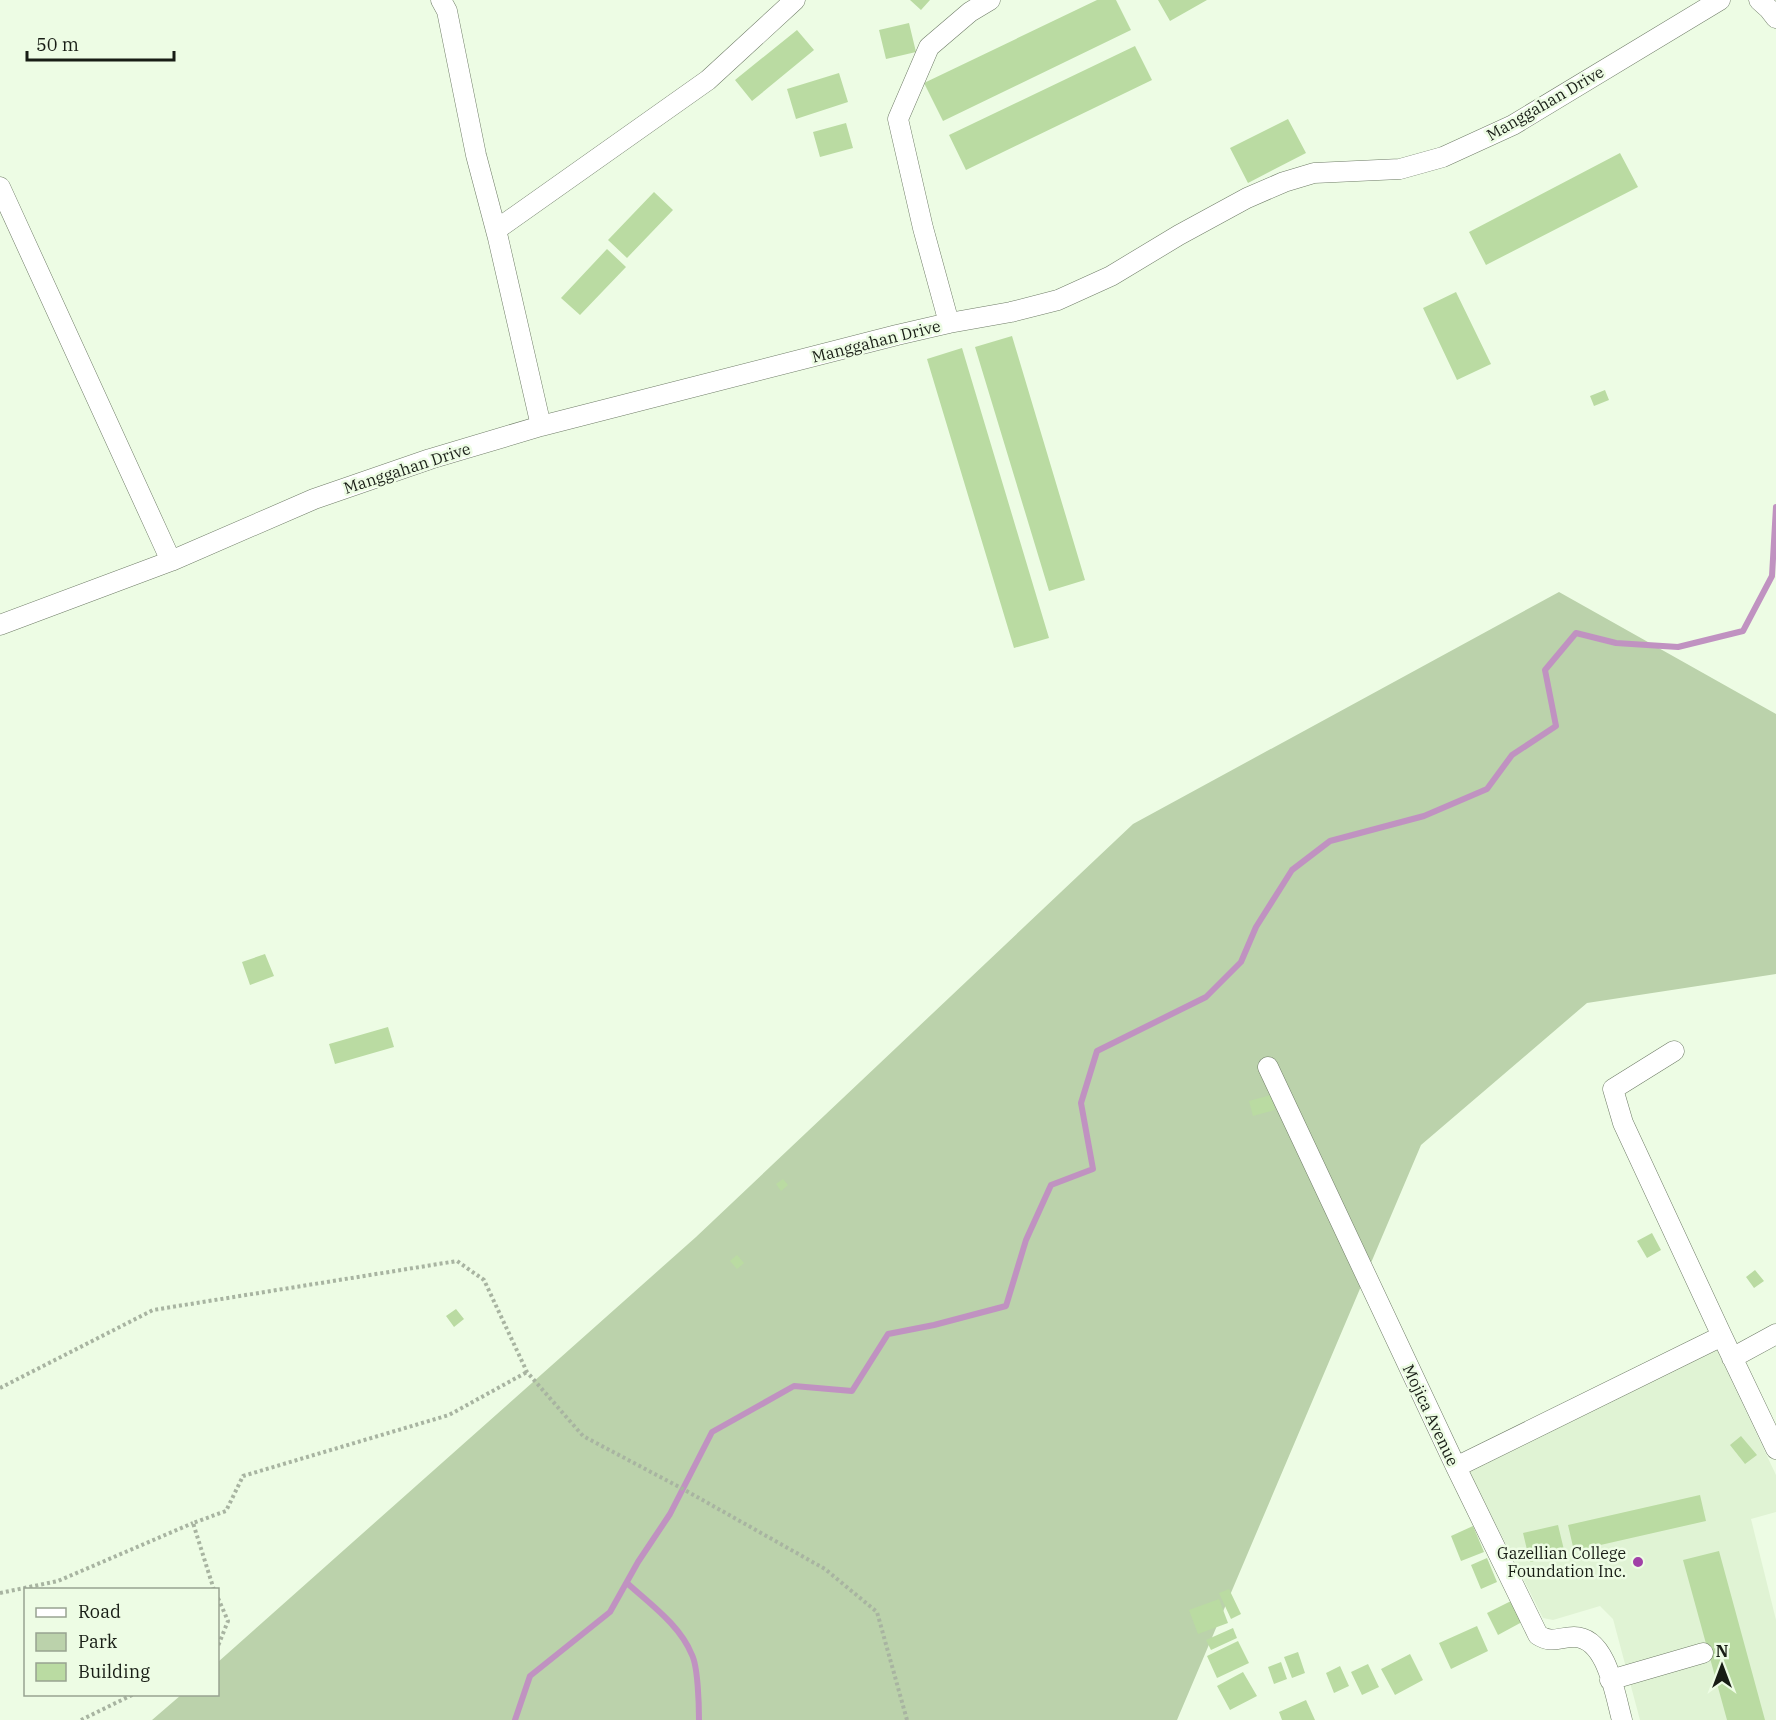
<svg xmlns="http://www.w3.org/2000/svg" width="1776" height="1720" font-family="'IBM Plex Serif',serif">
	<rect width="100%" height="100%" fill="#edfce4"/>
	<path fill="#e0f3d4" d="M1716,1348L1776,1475V1512L1751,1519L1776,1620V1720H1640L1613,1619L1600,1606L1553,1620L1543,1618L1469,1471Z"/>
	<path fill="#bbd2ab" d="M1559,592L1776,714V974L1587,1003L1421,1145L1177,1720H152L181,1695L218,1694V1662L696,1237L1133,824Z"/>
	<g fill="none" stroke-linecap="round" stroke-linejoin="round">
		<path stroke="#c092c1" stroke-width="6" d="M627,1583C650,1604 680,1625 692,1655C698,1667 699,1706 699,1720
			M515,1720L530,1676L610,1612L638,1562L670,1514L712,1432L794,1386L852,1391L888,1334L934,1325L1006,1306L1026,1240L1051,1185L1093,1169L1081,1103L1097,1051L1206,997L1241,962L1256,927L1292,870L1330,841L1424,816L1487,789L1512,755L1556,726L1545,670L1576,633L1616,643L1678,647L1743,631L1772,576L1776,507"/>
	</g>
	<path fill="#badba2" d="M910,0H930L921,10Z
		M1097,0H1116L1131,30L943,121L924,83Z
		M1158,0H1207L1170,21Z
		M909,23L916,52L886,59L879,30Z
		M797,30L814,50L752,101L735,80Z
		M1135,46L1152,80L966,170L949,135Z
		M839,73L848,102L796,119L787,89Z
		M1288,119L1306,153L1248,183L1230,148Z
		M846,123L853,148L820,157L813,132Z
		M1620,153L1638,187L1486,265L1469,232Z
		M654,192L673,210L627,258L608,240Z
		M607,249L626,267L580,315L561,298Z
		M1456,292L1491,364L1457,380L1423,308Z
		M1012,336L1085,580L1049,591L975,347Z
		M962,348L1049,638L1014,648L927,359Z
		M1605,390L1609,400L1594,406L1590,396Z
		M265,954L274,976L250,985L242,962Z
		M388,1027L394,1047L335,1064L329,1044Z
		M1271,1095L1275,1110L1253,1116L1249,1101Z
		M783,1179L788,1185L781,1191L776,1184Z
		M1652,1233L1661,1250L1647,1258L1637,1241Z
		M737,1255L744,1263L737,1269L730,1261Z
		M1755,1270L1764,1281L1754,1288L1746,1277Z
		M456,1309L464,1319L454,1327L446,1316Z
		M1741,1436L1757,1455L1745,1464L1730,1445Z
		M1700,1495L1706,1521L1574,1551L1568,1525Z
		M1558,1525L1565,1554L1530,1562L1523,1533Z
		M1473,1526L1484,1552L1461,1561L1451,1536Z
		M1719,1551L1765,1720H1727L1683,1560Z
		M1487,1558L1497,1582L1481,1589L1471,1565Z
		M1229,1589L1241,1614L1231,1619L1219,1593Z
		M1219,1599L1228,1623L1198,1634L1189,1610Z
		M1511,1601L1522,1622L1498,1635L1487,1613Z
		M1477,1626L1488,1651L1451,1669L1439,1643Z
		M1233,1628L1237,1638L1211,1650L1206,1640Z
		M1238,1641L1249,1663L1217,1678L1207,1656Z
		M1298,1652L1305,1673L1292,1678L1284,1657Z
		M1410,1654L1423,1680L1395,1695L1381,1669Z
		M1281,1662L1287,1679L1274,1684L1268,1667Z
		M1368,1664L1379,1687L1362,1695L1351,1672Z
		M1340,1666L1349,1686L1334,1693L1326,1673Z
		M1243,1672L1257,1696L1230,1710L1217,1686Z
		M1306,1700L1315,1720H1282L1279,1712Z"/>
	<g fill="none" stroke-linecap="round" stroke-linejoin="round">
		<g stroke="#6f7c67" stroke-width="21">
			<path id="minor" d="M441,0L447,11L476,155L498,238L541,426
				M1759,0L1769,9L1776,18
				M0,187L171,561
				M496,230L708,80L795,0
				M949,323L923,228L898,119L929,47L970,12L990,0
				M0,625L171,561L314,499L430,459L541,426L897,335L949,323L1011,312L1058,300L1111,276L1179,235L1247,198L1284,182L1314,173L1400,169L1443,157L1513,125L1720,0
				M1674,1051L1613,1089L1623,1123L1722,1336L1776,1449
				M1268,1067L1456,1467L1538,1635C1552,1644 1559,1637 1574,1637C1607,1637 1615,1695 1622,1720
				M1732,1358L1776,1334
				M1456,1467L1722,1336
				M1610,1680L1703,1653"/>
		</g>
		<path stroke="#a8b4a1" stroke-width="4" stroke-dasharray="3 3" stroke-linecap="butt" d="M0,1388L153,1310L457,1261L484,1280L527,1372L583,1436L683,1489L825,1569L877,1612L907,1720
			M214,1590L193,1523L226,1511L243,1476L449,1415L527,1372
			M0,1593L58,1581L193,1523
			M218,1598L228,1621L218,1646
			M81,1720L134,1694"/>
		<use href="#minor" stroke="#fff" stroke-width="20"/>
	</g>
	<circle fill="#a140a7" stroke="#edfce4" stroke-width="2" cx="1638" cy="1562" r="6"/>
	<g text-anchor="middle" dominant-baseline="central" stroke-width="5" stroke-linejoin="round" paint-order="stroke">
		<g font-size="16" fill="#181d15" stroke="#edfce4">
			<text transform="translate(1545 103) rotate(-30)">Manggahan Drive</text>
			<text transform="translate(876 341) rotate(-14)">Manggahan Drive</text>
			<text transform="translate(407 468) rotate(-18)">Manggahan Drive</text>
			<text transform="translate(1431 1415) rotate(65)">Mojica Avenue</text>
		</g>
		<g font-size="16" fill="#181d15" stroke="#edfce4" text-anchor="end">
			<text x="1626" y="1553">Gazellian College<tspan x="1626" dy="18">Foundation Inc.</tspan></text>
		</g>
	</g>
	<rect x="24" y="1588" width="195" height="108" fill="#edfce4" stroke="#98a391" stroke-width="1.5"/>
	<rect x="36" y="1608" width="30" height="9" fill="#ffffff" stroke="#98a391" stroke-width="1.5"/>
	<text x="78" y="1618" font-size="18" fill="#181d15">Road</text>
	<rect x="36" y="1633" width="30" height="18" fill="#bbd2ab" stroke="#98a391" stroke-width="1.5"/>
	<text x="78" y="1648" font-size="18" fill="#181d15">Park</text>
	<rect x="36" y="1663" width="30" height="18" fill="#badba2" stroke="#98a391" stroke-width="1.5"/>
	<text x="78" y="1678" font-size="18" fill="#181d15">Building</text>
	<g transform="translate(1722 1666)" stroke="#edfce4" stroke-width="4.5" paint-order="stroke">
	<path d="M0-4.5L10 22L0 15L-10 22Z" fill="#181d15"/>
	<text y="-9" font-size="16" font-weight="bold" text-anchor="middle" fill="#181d15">N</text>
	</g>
	<path d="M27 51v9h147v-9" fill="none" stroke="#181d15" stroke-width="3"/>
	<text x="36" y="51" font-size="18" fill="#181d15" stroke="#edfce4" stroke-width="4.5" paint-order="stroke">50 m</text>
</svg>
